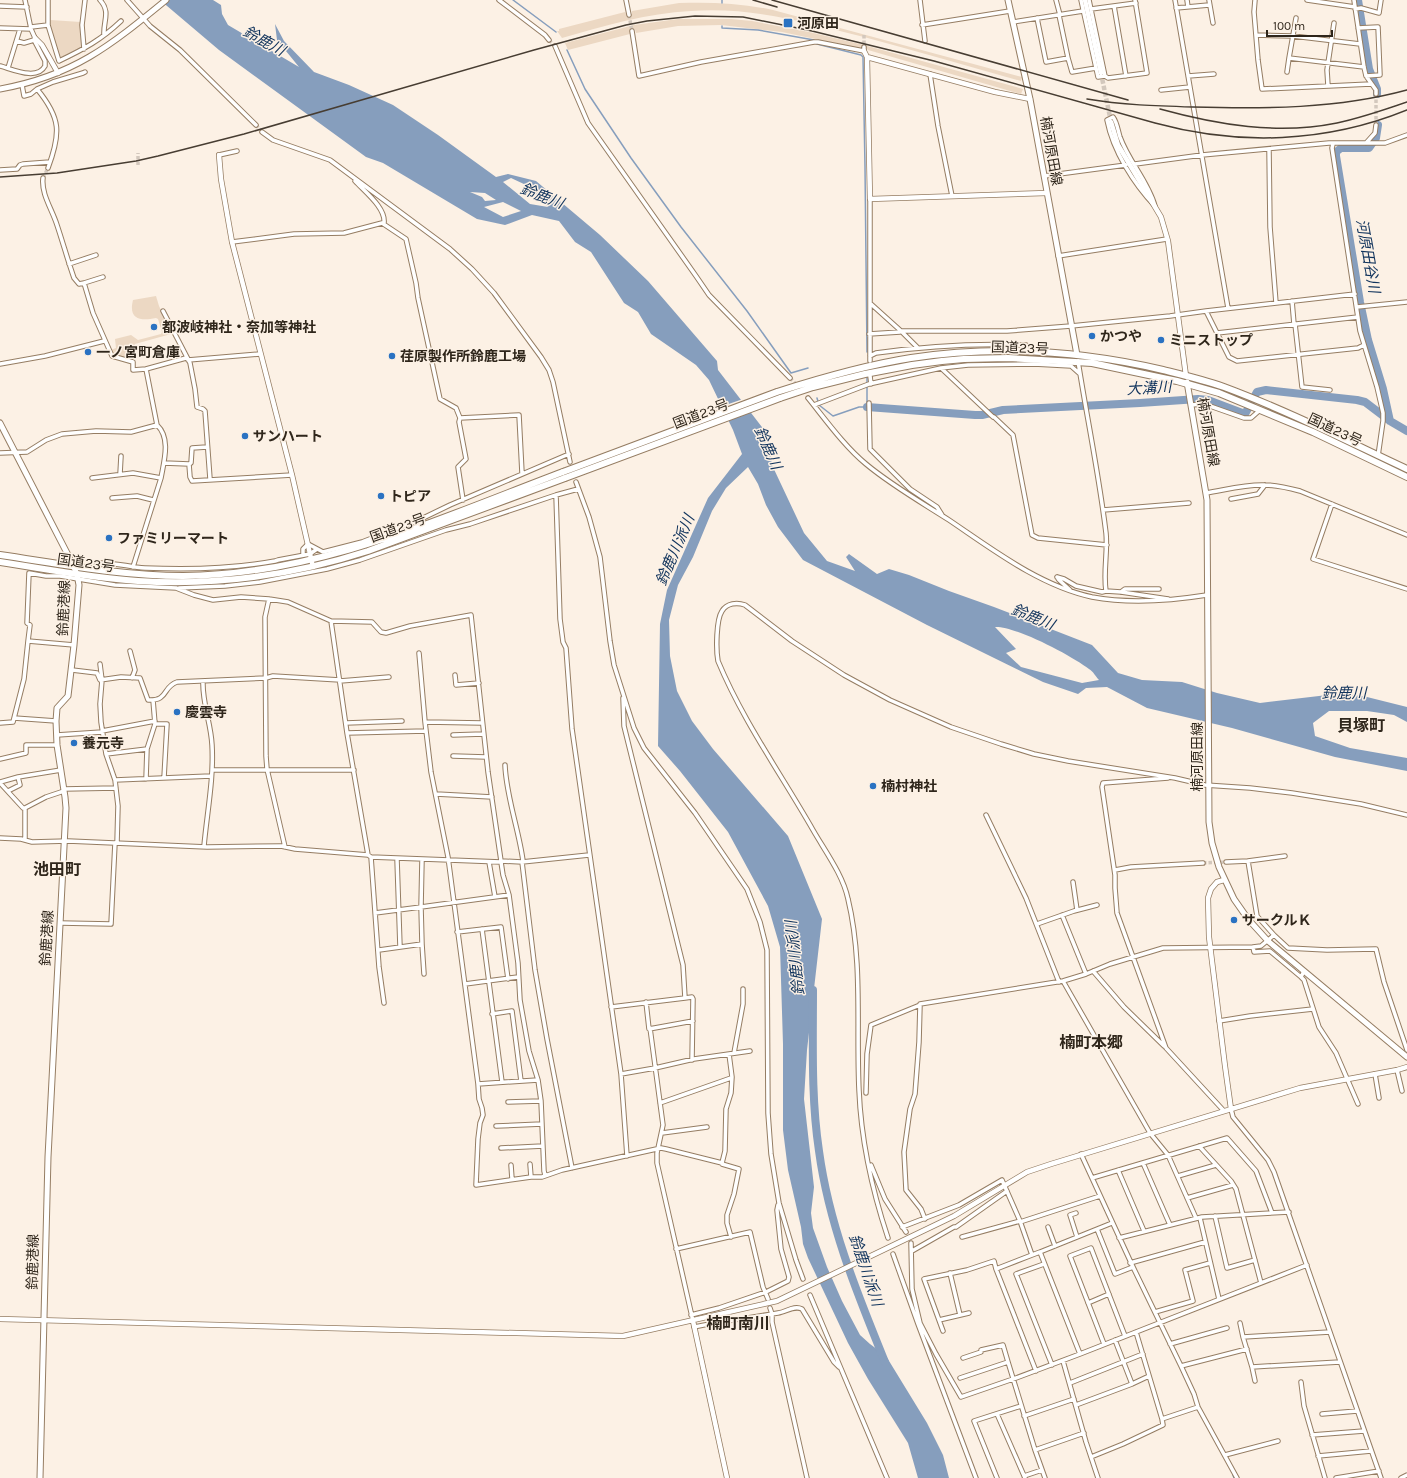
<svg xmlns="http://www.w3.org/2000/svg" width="1407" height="1478" font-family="Karla,'Noto Sans JP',sans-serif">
	<rect width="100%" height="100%" fill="#fcf1e5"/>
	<path fill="#ecd8c3" d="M679,3C711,2 742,3 773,10L1022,77L1021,81C968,66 916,51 864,37C805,22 753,7 691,11C647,13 604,26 562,38L557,31H559V29L625,12L627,15L632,14V11Z
		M678,19H731L752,21L809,32L864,45L1023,89L1021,94L868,50L867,49L865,48L863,49L782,32L721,25L678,26L636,33L635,30L631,31L630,34L568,50L565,43L634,25Z
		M50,20L81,22L82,47L63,58L60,57L50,24Z
		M156,296L159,306L172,333L171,334L135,344L133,359H132L113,355L111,350L116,348L115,339L131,335L138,340L161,334L162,332L158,319L156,318C141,321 128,320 133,300Z"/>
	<path fill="#869ebd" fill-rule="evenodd" d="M160,0H213L221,5L222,14L228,25L299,67L277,40L275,24L284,41L314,72L349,85L393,105L438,135L496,177L508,174L536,181L600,235L648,281L717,361L718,370L765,431L766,443L770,449L772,465L804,533L827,561L855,571L846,557L849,554L877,574L889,569L909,575L949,591L994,607L1092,645L1118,673L1142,680L1182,682L1217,693L1260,703L1336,694L1363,696L1407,707V722L1394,715L1367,711H1329L1313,723L1315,736L1350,748L1407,758V771L1335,757L1232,728L1147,708L1107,687L1086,688L1078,694L1043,682L927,625L803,560L778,527L766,505L758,484L748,467L726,488L712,511L693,557L678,585L669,620L670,656L677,691L692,721L713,749L788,836L822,919L807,1050L804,1099L814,1187L811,1213L813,1228L827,1267L842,1301L860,1335L870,1344L886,1356L927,1423L943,1455L949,1478H918L908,1443L868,1379L848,1343L808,1258L803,1244L801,1227L788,1170L783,1130V1044L780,947L768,906L728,832L680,771L658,746L660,624L667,590L708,498L742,454L733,430L709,380L696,365L651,334L638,312L624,303L591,252L575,242L559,221L532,215L505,225L477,219L383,163L366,157L219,50ZM511,178L526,185L548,207L530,204L503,182ZM470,192L485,193L496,200L485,201L482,197ZM503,202L521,211L503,217L484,207ZM995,627C1016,626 1072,656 1089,669C1093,671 1096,677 1099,680L1082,683L1021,667L1006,653L1016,649Z"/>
	<path fill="#fcf1e5" d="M743,399L752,411L726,420L720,407Z"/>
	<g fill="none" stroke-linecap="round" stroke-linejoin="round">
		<path stroke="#869ebd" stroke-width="1.5" d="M513,0L556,32
			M722,0V3
			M722,26V28L758,30L814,40
			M817,44L861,55L863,57L865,167L867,352
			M567,50L585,89L631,158L681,227L747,311L791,373L808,368
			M817,398L819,405L833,416L859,407H867V377
			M1233,1475L1234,1478"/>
		<path stroke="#869ebd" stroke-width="8" d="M1358,0L1369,69L1377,89V94
			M1378,125L1376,138L1369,148H1341L1336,152V156L1360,302L1368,340L1383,389L1390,421
			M867,407L975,415H982L1003,410L1140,403L1198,399L1208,400L1245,414L1257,392L1266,390L1357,400L1365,402L1390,421L1407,431
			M813,990C813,1044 811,1098 819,1151C829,1225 857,1293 885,1362"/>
		<path stroke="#d3c8bd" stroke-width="3.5" stroke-dasharray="3.5 2" stroke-linecap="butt" d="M629,15L632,31
			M864,35V47
			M549,40L555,46
			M1376,94V125
			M256,125L262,132
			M138,165V153
			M43,178L48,168
			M790,378L798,386
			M1203,863L1226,862"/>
		<path stroke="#d3c8bd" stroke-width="4.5" stroke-dasharray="4.5 2" stroke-linecap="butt" d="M1101,73L1111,122"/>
		<g stroke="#957d63" stroke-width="5.5">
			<path id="minor" d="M48,0V25L59,61C84,49 101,40 121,21
				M100,0C111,12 103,21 104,35
				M127,0L150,26L180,50L256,125
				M499,0L545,35L549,40
				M626,0L629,15
				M920,0L925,41
				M1056,0L1060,15
				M1081,0L1098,77L1105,76L1108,78L1147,73L1135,0
				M1089,0L1105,76
				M1175,0L1228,308
				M1187,0L1188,7
				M1209,0L1213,23
				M1255,0L1254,12L1258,60L1262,89L1371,84
				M1307,0L1355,7
				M1354,0L1364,67L1366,76L1376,90V94
				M0,6L27,7
				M1114,6L1126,76
				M1176,8L1209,5
				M1091,9L1136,3
				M1355,9L1361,8L1379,13L1381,0
				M1059,15L1068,58
				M1037,18L1046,62L1068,58L1072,72L1096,68
				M1013,22L1083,11
				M922,25L1010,11
				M31,27L48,25
				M0,28L31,29
				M1358,28L1378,27L1380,75L1366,76
				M632,31L639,76L701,62L814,42H818L864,51V47
				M1256,35L1293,36L1360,44
				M17,41L24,43L34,40L35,38L31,29L25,0
				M555,46L588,123L696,276L709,295L790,378
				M84,49L82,25L85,0
				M1289,58L1296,18
				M0,66C12,69 37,81 45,66V61L34,40
				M8,68L20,29
				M1287,72L1289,58L1364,67
				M930,74L938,126L952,196
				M1188,76L1214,74
				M22,85L24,96L31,94L37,89C61,118 61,133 48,168
				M1328,86L1327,70L1334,23
				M37,89L53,82L83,73L85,72
				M1161,90L1190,87
				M1113,117C1117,122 1118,131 1120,137C1129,162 1148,181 1155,206C1134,184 1113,151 1107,120Z
				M262,132L273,140L330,160L450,249L472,269L494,293L541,357L549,370L553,382L570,462
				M1366,143L1375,133L1376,125
				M1333,144L1332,148L1360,331L1377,387L1383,413V421L1378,456
				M1269,150L1270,227L1276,303
				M219,155L237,151
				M1135,164L1202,155L1329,143H1385L1407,135
				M0,170L17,169L20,165L23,164L50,162
				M1044,176L1126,165
				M43,178C41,194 52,209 57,225C63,243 68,261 74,278L79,284L84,283L93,313L112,356L133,362V370L146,369L157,425C171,438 164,461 161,478L133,567
				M355,181C365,192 386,208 384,223
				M870,199V361
				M232,242L294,234L344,233L382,223L406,239L416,283L418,298L440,399L456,408L460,418L519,415L522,473
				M1058,256L1167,239
				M69,264L96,255
				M84,283L103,277
				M1292,301L1294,324
				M871,304L901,331H1007L1071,326L1170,316L1206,311L1355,294
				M1357,307L1407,302
				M163,311L190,363L195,389L197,407L203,409L205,411L210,479
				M1206,311L1229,357L1237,361L1358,348L1364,345
				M1295,324L1302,387L1330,390
				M1217,333L1358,317
				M869,334L900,332L901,331L918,348
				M870,356L876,353C925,346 976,343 1026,345V352
				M188,360L260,354
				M1078,361C1087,418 1099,475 1106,533C1108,552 1103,572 1106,591
				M0,364L45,356L104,341
				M941,368L993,417
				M146,369L186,358
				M870,376L871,384
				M808,398C825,419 845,447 866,464C891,485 921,502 949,520C992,549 1040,586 1092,597C1130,604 1169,601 1207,595
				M869,403L870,449L910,489L937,507L942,515
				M814,405L869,384L941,368L968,365L1034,364L1071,366L1080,374
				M1191,405L1203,404L1210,406L1244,418H1251L1260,410
				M994,417L1013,435L1032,535L1038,538L1107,545
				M460,418L459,422L466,459L458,467L463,500
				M0,453L27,452L46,440L62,434L96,431L131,432L157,425
				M164,463L189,464L190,477L192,481L292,475
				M189,464L191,463L192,448L207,447
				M120,474L121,456
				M92,478L133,473L161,478
				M576,482L589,517L600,557L610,641L614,665L634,728L644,748L695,813L747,889L760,922L767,950L768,1113L771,1154L779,1203L796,1260L803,1279
				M578,489L556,495L560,619L563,642L566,648L572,729L621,1074L627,1156
				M1206,493C1225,490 1246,484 1265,485C1277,485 1289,488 1300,491L1407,535
				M112,498L137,496L153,500
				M1231,499L1258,494L1265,485
				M1332,504L1313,559L1407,589
				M1103,510L1189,503
				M303,555V549L308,544L323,552L362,542L419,520L450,505L569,454
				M95,569L97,563C113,562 129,567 145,568C189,570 232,569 275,561L278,560L310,554L317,549
				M1057,577L1064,579L1076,586L1102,592L1106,591L1121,592L1168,599
				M1057,577L1059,580L1070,590
				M179,588L225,586L260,582L327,569L360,560L446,530L470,524L556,495
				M1121,592L1125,589H1159
				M269,599L265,617L266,756L267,769L285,847
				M331,621L347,733L368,855L371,857L379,967L384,1003
				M74,645L28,641L30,625L27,623L29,573L46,576H60L115,585L176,588L194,595L213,600L241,597L269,599L288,602L331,621L372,622L381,632L386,633L410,626L471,615L488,772L501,861
				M130,651L135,670L132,678
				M419,653L425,722
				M100,664L102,680L100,704L101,722L106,754L115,780L118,806L117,843
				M72,670L97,673L100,680L121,677L140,678L148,700C169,701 162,687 177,682L266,678L273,676L340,680
				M455,675L456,685L479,683
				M203,681C202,703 211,723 212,745C214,778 207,813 204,846
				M340,681L389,677
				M623,698L624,726L683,965L685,998L692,997L693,999L692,1060
				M14,718L56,721
				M0,723L13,722L24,679L28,641
				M346,723L402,721
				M482,723L425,722L431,772L448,857L478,1084L479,1099L482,1108L483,1115L480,1123L478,1139L476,1185L531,1177H542L562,1170L661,1148L666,1149L722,1163V1164L739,1169L734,1194L727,1215V1223L731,1237
				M155,724H167L164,778
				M102,731L155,721
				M347,733L426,731
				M57,735L102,732
				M453,735L483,734
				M106,754L147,749
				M453,756L486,757
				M0,759L26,753V745H57
				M505,765C506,796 519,830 523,861
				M212,770H354
				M1168,778L1103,783L1102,787L1115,875V888L1117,913L1166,1048L1224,1111
				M146,779L147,749L155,724L153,700
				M115,780L211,776
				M0,782L18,777L61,770
				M0,783L23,808H25
				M64,789L116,788
				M8,791L20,785L18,777
				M436,794L492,797
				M25,808L46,797L64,791
				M986,815L1026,898L1059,982
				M0,838L21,839L32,842L68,841L207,847L281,846L295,849L368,855
				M25,839V808
				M371,857L501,862V861L522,862L589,855
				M397,859L400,947
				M489,862L495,897
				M501,862L503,875L509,895
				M522,862L535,970L547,1039L572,1168
				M1226,862L1248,861L1285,856
				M1115,870L1131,867L1203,863
				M1073,882L1077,910
				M375,913L421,907L422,860
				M1062,915L1086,974
				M60,923L111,924L115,843
				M1037,924L1074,911L1097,905
				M482,929L502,1082
				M457,932L501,927L508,979
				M1274,935L1288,948L1327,950L1376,949L1384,982L1407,1050
				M422,944L424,974
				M1253,947L1254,952L1270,951L1301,977
				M379,950L422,944L421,907L509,895L518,963L520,1000L529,1051L538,1080L541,1101L544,1171L545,1175
				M1093,971L1124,1007L1164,1046
				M1304,971L1301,977L1304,980L1319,1027L1336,1053L1358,1104
				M1063,981L1150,1133L1168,1155L1196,1218
				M465,984L518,977
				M646,1002L649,1029L693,1021
				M920,1005L919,1042L915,1094L910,1109L904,1152L906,1190L921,1209L925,1219
				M611,1007L685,998
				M492,1014L512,1011L521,1081
				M1219,1021L1250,1016L1313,1009
				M650,1028L663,1125L657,1153V1163L693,1321
				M734,1053L743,1004V989
				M1397,1070L1402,1091
				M621,1074L655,1068L694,1059L750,1051
				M1375,1074L1379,1098
				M478,1084L538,1080
				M866,1093L867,1054L871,1025L920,1005V1004L1063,981L1086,974L1110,964L1163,948L1253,947L1261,946L1274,935L1257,916L1248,861
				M508,1102L541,1101
				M660,1103L731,1078
				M1231,1109L1233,1117L1268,1160L1274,1172L1381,1478
				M496,1126L542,1124
				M662,1133L707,1127
				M1199,1146L1231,1181L1236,1189L1261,1283
				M501,1148L543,1146
				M1081,1154L1133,1267L1181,1366L1194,1394L1198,1407L1237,1478
				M722,1163L725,1151L726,1109L731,1093L732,1077L729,1054
				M1143,1163L1170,1225
				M530,1164L531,1177
				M511,1165L512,1179
				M871,1165L885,1199L906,1232
				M1118,1170L1144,1231
				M1178,1176L1216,1165
				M1092,1178L1227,1138L1256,1171L1272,1213
				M1187,1198L1233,1185
				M1076,1213L1070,1215L1077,1237
				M1215,1216L1227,1268L1255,1260
				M1200,1218L1219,1299
				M1020,1222L1100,1196
				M902,1227L959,1205L1002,1180L1020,1221L1032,1255L1040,1252L1080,1354
				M1048,1227L1055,1246
				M1097,1229L1115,1274L1133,1267
				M962,1237L1020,1221
				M888,1238C872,1190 861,1140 859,1090C856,1026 863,961 848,899C843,875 825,851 813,830C781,774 743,721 718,661C716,650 716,620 722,611C727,603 737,602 745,605L792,641L844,675L890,700L951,727L1001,744L1034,754L1068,761L1175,778L1205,785L1250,788L1292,793L1361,804L1407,815
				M1119,1238L1202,1217L1289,1212
				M911,1243L912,1289L920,1323
				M676,1249L750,1232L763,1287L768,1299
				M912,1251L954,1227H956L1007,1191
				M1040,1252L1112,1223
				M893,1254L918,1324L976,1478
				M1130,1263L1205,1242
				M1044,1264L1016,1274L1052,1365
				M996,1269L1036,1371
				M950,1273L960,1315
				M810,1295L887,1478
				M1088,1303L1109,1294
				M770,1308L772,1314V1322L807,1478
				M1155,1312L1193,1301L1185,1270L1210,1263
				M691,1315L719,1308L766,1292L788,1281L789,1277L781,1249L777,1210L778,1205
				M939,1320L969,1313
				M1240,1323L1243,1337
				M918,1324L920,1323L936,1354L961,1397L1016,1378L1080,1354L1307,1265
				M694,1327C722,1321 750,1318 778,1313C786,1312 794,1305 802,1309L834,1362L839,1367
				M943,1331L924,1279L967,1270L994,1261L996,1269L1032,1255
				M1330,1332L1243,1337L1252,1367L1340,1362
				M1104,1344L1070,1256L1091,1248L1125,1336
				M1170,1344L1227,1328
				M963,1358L981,1352V1350L1003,1345L1008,1362
				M1063,1361L1086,1442L1098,1478
				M1181,1366L1247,1349
				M1252,1367L1255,1381
				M960,1378L1008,1362L1035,1450L1084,1433
				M1301,1382L1304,1406L1325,1478
				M1070,1383L1143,1354
				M1132,1384L1149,1376
				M1076,1405L1132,1384L1115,1340
				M997,1414L1025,1478
				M1322,1414L1357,1411
				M1024,1416L1074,1399
				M1162,1419L1198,1407
				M1312,1435L1364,1431
				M1035,1450L1045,1478
				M1225,1455L1278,1441
				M1318,1456L1371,1451
				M1091,1457L1123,1444L1163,1425L1162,1419L1136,1332
				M1024,1476L1042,1470
				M997,1478L974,1421L1021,1406
				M1336,1478L1379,1471
				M1401,1478L1407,1475"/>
		</g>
		<g stroke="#957d63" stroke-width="6">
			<path id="tertiary" d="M1085,0L1101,73
				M35,38L42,45L58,73
				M864,51L867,57L995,92L1030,99
				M867,57L870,199L1047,193
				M1111,122L1118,145L1161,217L1168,241L1186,376
				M219,155L221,179L232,242L292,475L313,567
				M1224,880L1217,882L1211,889L1208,898L1209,937L1225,1066L1231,1109
				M0,1319L623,1336L777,1301L954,1216L1027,1172L1051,1164L1300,1088L1397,1070L1407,1067
				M693,1321L727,1478"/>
		</g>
		<g stroke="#957d63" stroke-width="7">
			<path id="secondary" d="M1008,0L1030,99L1077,355
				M0,89C73,76 110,46 166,0
				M1187,382L1207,500L1209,822L1212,843L1219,867L1234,899L1248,919L1268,941L1407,1057
				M0,423L67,553L77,574L79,585L74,645L68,696L57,708L56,721L57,745L65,797L66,808L48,1157L40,1478"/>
		</g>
		<g stroke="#957d63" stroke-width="8">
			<path id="trunk" d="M777,392C821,378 866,365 911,358C995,345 1081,351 1163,370C1183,375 1204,380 1224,387C1286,410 1347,441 1407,469
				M780,398L813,387L865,374L912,365L942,361L964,359L1008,358L1092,363L1177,381L1219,393L1313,432L1407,477
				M0,555C61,564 121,576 183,576C317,575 441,518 563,472
				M0,562C46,569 92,578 138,581C216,586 294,575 368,551L565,478"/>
		</g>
		<use href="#minor" stroke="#fff" stroke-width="3.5"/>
		<use href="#tertiary" stroke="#fff" stroke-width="4.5"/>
		<use href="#secondary" stroke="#fff" stroke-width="5"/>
		<use href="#trunk" stroke="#fff" stroke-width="6"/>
		<path stroke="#473d32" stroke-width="1.5" d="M753,0L777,7
			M772,0L1128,100
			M1087,99C1122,105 1157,106 1193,107C1264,109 1337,109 1407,90
			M1160,109C1218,125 1278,135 1337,123C1361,118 1384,110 1407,102
			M0,177L57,173L136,161L158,156L244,134L534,50L626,25L647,21L695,16L743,17L812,31L934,61L1155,123C1239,146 1326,143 1407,110"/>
		<g stroke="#957d63" stroke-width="8" stroke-linecap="butt">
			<path id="trunk-bridge" d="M563,472L777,392
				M565,478L780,398"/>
		</g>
		<use href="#trunk-bridge" stroke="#fff" stroke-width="6"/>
	</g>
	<g fill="#2a72c2" stroke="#fcf1e5" stroke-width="1.5">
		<rect x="783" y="18" width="10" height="10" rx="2"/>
		<circle cx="154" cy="327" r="4"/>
		<circle cx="1092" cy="336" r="4"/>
		<circle cx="1161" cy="340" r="4"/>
		<circle cx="88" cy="352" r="4"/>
		<circle cx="392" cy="356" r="4"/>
		<circle cx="245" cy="436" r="4"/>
		<circle cx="381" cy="496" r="4"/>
		<circle cx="109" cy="538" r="4"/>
		<circle cx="177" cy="712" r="4"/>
		<circle cx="74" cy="743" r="4"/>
		<circle cx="873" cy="786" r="4"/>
		<circle cx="1234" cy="920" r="4"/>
	</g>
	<g text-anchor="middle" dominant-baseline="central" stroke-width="3" stroke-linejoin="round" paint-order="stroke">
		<g font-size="14" font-weight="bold" fill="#2f261b" stroke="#fcf1e5" text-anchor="start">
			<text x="797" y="23">河原田</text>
			<text x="162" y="327">都波岐神社・奈加等神社</text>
			<text x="1100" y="336">かつや</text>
			<text x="1169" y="340">ミニストップ</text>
			<text x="96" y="352">一ノ宮町倉庫</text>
			<text x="400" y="356">荏原製作所鈴鹿工場</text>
			<text x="253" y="436">サンハート</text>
			<text x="389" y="496">トピア</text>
			<text x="117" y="538">ファミリーマート</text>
			<text x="185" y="712">慶雲寺</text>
			<text x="82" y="743">養元寺</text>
			<text x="881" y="786">楠村神社</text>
			<text x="1242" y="920">サークルＫ</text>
		</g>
		<g font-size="14" fill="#2f261b" stroke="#fcf1e5">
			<text transform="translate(1051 151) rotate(80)">楠河原田線</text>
			<text transform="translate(1020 348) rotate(2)">国道23号</text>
			<text transform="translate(701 414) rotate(-21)">国道23号</text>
			<text transform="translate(1335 430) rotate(25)">国道23号</text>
			<text transform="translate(1208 432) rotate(80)">楠河原田線</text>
			<text transform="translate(398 528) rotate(-20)">国道23号</text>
			<text transform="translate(86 563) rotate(8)">国道23号</text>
			<text transform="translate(64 608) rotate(-88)">鈴鹿港線</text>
			<text transform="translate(1197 757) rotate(-90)">楠河原田線</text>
			<text transform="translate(47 938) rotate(-87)">鈴鹿港線</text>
			<text transform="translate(33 1262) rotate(-89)">鈴鹿港線</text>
		</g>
		<g font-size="15" font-style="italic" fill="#10335c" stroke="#fcf1e5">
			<text transform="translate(264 41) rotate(29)">鈴鹿川</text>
			<text transform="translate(542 196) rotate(21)">鈴鹿川</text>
			<text transform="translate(1368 256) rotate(80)">河原田谷川</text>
			<text transform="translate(1149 388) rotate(-3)">大溝川</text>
			<text transform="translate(768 448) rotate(66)">鈴鹿川</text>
			<text transform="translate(675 550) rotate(-67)">鈴鹿川派川</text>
			<text transform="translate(1033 617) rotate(22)">鈴鹿川</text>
			<text x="1344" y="693">鈴鹿川</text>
			<text transform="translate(795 958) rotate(-96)">鈴鹿川派川</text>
			<text transform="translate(866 1270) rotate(71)">鈴鹿川派川</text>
		</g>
		<g font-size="16" font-weight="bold" fill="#2f261b" stroke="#fcf1e5">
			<text x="1361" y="725">貝塚町</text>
			<text x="57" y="869">池田町</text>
			<text x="1091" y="1042">楠町本郷</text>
			<text x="738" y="1323">楠町南川</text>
		</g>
	</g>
	<path d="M1267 30v6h65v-6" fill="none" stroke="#2f261b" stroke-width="2"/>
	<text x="1273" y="30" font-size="12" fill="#2f261b" stroke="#fcf1e5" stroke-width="3" paint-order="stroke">100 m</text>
</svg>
